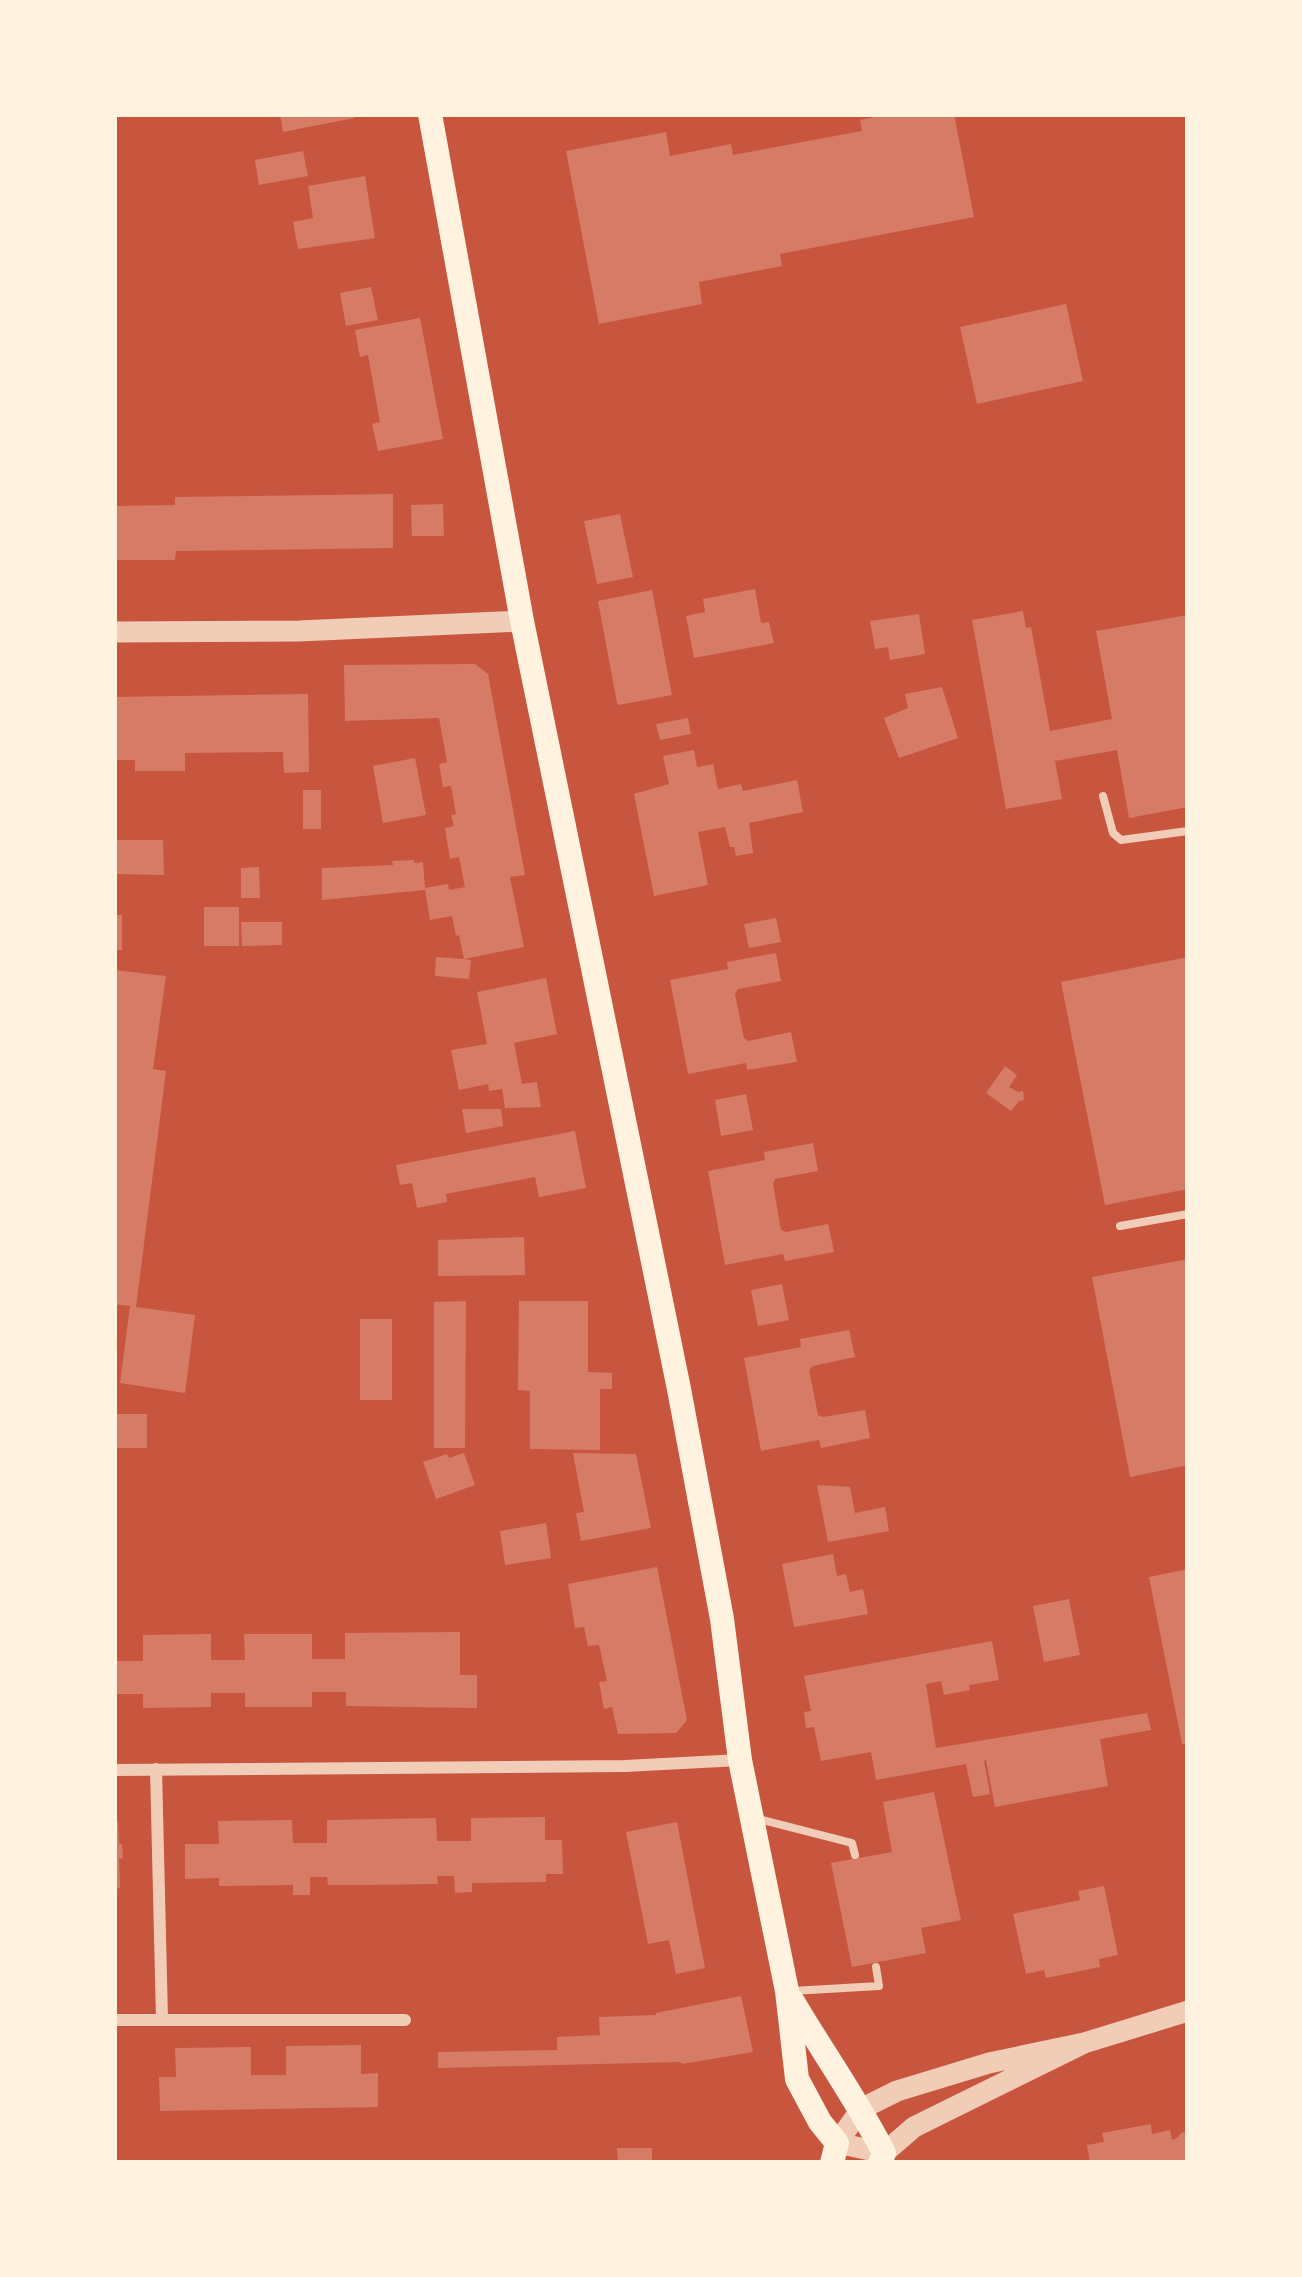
<svg xmlns="http://www.w3.org/2000/svg" width="1302" height="2277" font-family="'Archivo Narrow',sans-serif">
	<rect width="100%" height="100%" fill="#c8553d"/>
	<path fill="#d67c66" d="M280,114H353L354,118L283,132Z
		M890,114H954L974,217L780,254L782,266L699,282L702,304L599,324L566,151L666,132L670,156L731,144L733,155L862,131L860,120Z
		M303,151L308,176L259,185L255,160Z
		M365,176L375,238L298,249L293,222L313,218L308,186Z
		M371,287L378,320L346,326L340,293Z
		M1066,304L1083,381L977,404L960,327Z
		M420,318L443,439L378,451L372,424L380,422L368,355L360,357L355,330Z
		M393,494V548L176,551L175,560H114V506L175,505V497Z
		M443,504L444,536H412L411,505Z
		M620,514L633,577L597,584L584,521Z
		M755,589L761,623L769,622L774,643L694,658L686,616L705,612L703,599Z
		M652,590L672,695L619,705L617,703L598,601Z
		M1023,611L1026,628L1031,627L1050,731L1112,719L1096,631L1188,615V807L1129,818L1117,750L1055,761L1062,799L1006,809L972,620Z
		M919,614L925,654L890,660L888,647L875,649L870,621Z
		M475,664L488,674L525,875L510,877L524,947L464,959L471,960L469,979L435,976L436,957L464,959L459,935L456,936L452,916L430,920L425,890L322,900V868L393,865L392,861L414,860V863L423,862L425,888L448,884L449,890L465,887L459,857L450,859L445,828L454,826L451,815L456,814L451,786L443,787L439,764L447,762L439,718L345,721L344,665Z
		M942,687L958,738L899,758L884,718L908,708L905,694Z
		M308,694L309,772L284,773L283,752L185,753V771H135V760H114V697Z
		M688,718L691,734L660,740L656,724Z
		M694,750L697,767L713,764L718,789L741,784L743,791L797,780L803,812L749,823L753,853L736,856L734,847H730L725,827L698,832L708,885L654,896L634,794L669,784L663,756Z
		M415,758L426,815L383,823L373,766Z
		M303,790H321V829H303Z
		M114,840H163L164,875L114,874Z
		M259,867L260,898H241V868Z
		M204,907H239V946H204Z
		M114,915H122V950H114Z
		M776,918L781,942L749,948L744,924Z
		M241,922H282V945L242,946Z
		M776,953L781,981L738,989L735,994L744,1038L748,1041L791,1032L797,1062L747,1070L746,1063L688,1074L670,980L728,969L727,962Z
		M1188,957V1189L1105,1205L1061,982Z
		M114,970L166,976L153,1069L166,1071L136,1307L195,1315L185,1393L120,1383L130,1306L114,1304Z
		M546,978L557,1034L514,1043L522,1084L537,1082L541,1107L505,1108L502,1089L489,1091L488,1084L459,1090L451,1050L487,1044L477,992Z
		M1005,1066L1017,1075L1009,1087L1018,1092L1023,1091L1024,1100L1019,1101L1011,1111L986,1093Z
		M746,1094L753,1130L721,1136L715,1100Z
		M462,1109H501L503,1126L466,1133Z
		M575,1131L586,1188L539,1197L535,1177L446,1194L447,1202L417,1208L412,1183L400,1185L396,1165Z
		M813,1143L818,1171L775,1179L773,1184L781,1230L786,1232L828,1224L834,1252L785,1261L783,1254L725,1265L708,1171L765,1160L764,1152Z
		M524,1237L525,1275L438,1276V1240Z
		M1188,1259V1465L1130,1477L1092,1277Z
		M782,1284L789,1320L758,1326L751,1290Z
		M466,1301L465,1448H434V1302Z
		M519,1301H588V1372L612,1373V1389H600V1450L530,1449V1391L518,1390Z
		M360,1319H392V1400H360Z
		M849,1330L855,1357L813,1366L809,1370L818,1415L823,1417L865,1410L870,1438L821,1448L819,1440L761,1451L744,1358L801,1347L800,1339Z
		M114,1414H147V1448H114Z
		M464,1453L475,1485L436,1499L423,1462L447,1454L449,1458Z
		M573,1453L636,1454L651,1528L581,1541L576,1513L584,1512Z
		M817,1485L850,1487L855,1513L885,1507L889,1531L828,1542Z
		M546,1523L551,1558L505,1565L500,1531Z
		M833,1554L837,1576L846,1574L850,1592L863,1589L868,1614L794,1627L782,1564Z
		M657,1567L687,1720L676,1733L618,1734L612,1707L604,1709L599,1682L607,1681L599,1645L588,1646L584,1627L575,1628L568,1584Z
		M1188,1569V1743L1182,1744L1149,1577Z
		M1069,1599L1080,1655L1044,1662L1033,1606Z
		M460,1632V1675H477V1708L346,1706V1692H312V1707H245V1693H211V1707L143,1708V1694H114V1661H143V1635L211,1634V1660H245L244,1634H312V1659H345V1633Z
		M992,1641L999,1680L969,1685L970,1690L944,1695L941,1681L926,1684L936,1748L1147,1713L1151,1730L1100,1739L1108,1786L995,1807L986,1760L984,1761L990,1794L973,1797L966,1764L876,1780L871,1752L821,1761L814,1727L806,1728L804,1712L811,1711L804,1676Z
		M934,1792L961,1920L921,1928L926,1953L852,1967L831,1863L892,1852L883,1802Z
		M545,1817V1840H562L563,1874H546V1882L472,1883V1892L455,1893L454,1876H437L438,1884L364,1885H328L327,1877H310V1895H293V1885L219,1886V1878L185,1879V1844H219L218,1821L292,1820L293,1843H327V1820L436,1818L437,1841H471V1818Z
		M114,1822H118L119,1844H122L123,1858L119,1859L120,1888L114,1889Z
		M677,1822L705,1968L676,1974L669,1940L648,1944L626,1832Z
		M1104,1886L1118,1955L1099,1959L1100,1967L1046,1978L1044,1970L1026,1974L1013,1914L1080,1900L1078,1891Z
		M741,1996L753,2052L682,2064L680,2062L438,2068V2052L557,2050V2037L600,2035L599,2017L656,2015V2013Z
		M361,2045V2074L378,2073V2107L160,2111L159,2077H176L175,2048L251,2047V2075H286V2046Z
		M1151,2124L1152,2134L1170,2130L1172,2140L1177,2138L1181,2133L1188,2131V2163H1090L1087,2145L1104,2142L1102,2133Z
		M617,2148H652V2163H618Z"/>
	<g fill="none" stroke-linecap="round" stroke-linejoin="round">
		<path stroke="#f1ccb7" stroke-width="8" d="M1103,796L1113,833L1121,840L1188,831
			M1120,1226L1188,1214
			M759,1819L852,1843L855,1855
			M792,1991L879,1986L876,1967"/>
		<path stroke="#f1ccb7" stroke-width="12" d="M156,1769L162,2019
			M114,1770L625,1766L740,1760
			M114,2020H405"/>
		<path stroke="#f1ccb7" stroke-width="21" d="M114,632L299,631L522,621
			M1084,2043L914,2127L884,2153L837,2143L861,2109L897,2091L989,2063L1084,2043L1188,2011"/>
		<path stroke="#fff3e0" stroke-width="24" d="M430,114L522,621L679,1389L722,1619L740,1760L787,1991L797,2079L820,2122L837,2143L832,2163
			M792,2000C822,2051 857,2100 884,2153L880,2163"/>
	</g>
	<rect width="1302" height="2277" fill="none" stroke="#fff3e0" stroke-width="234"/>
</svg>
